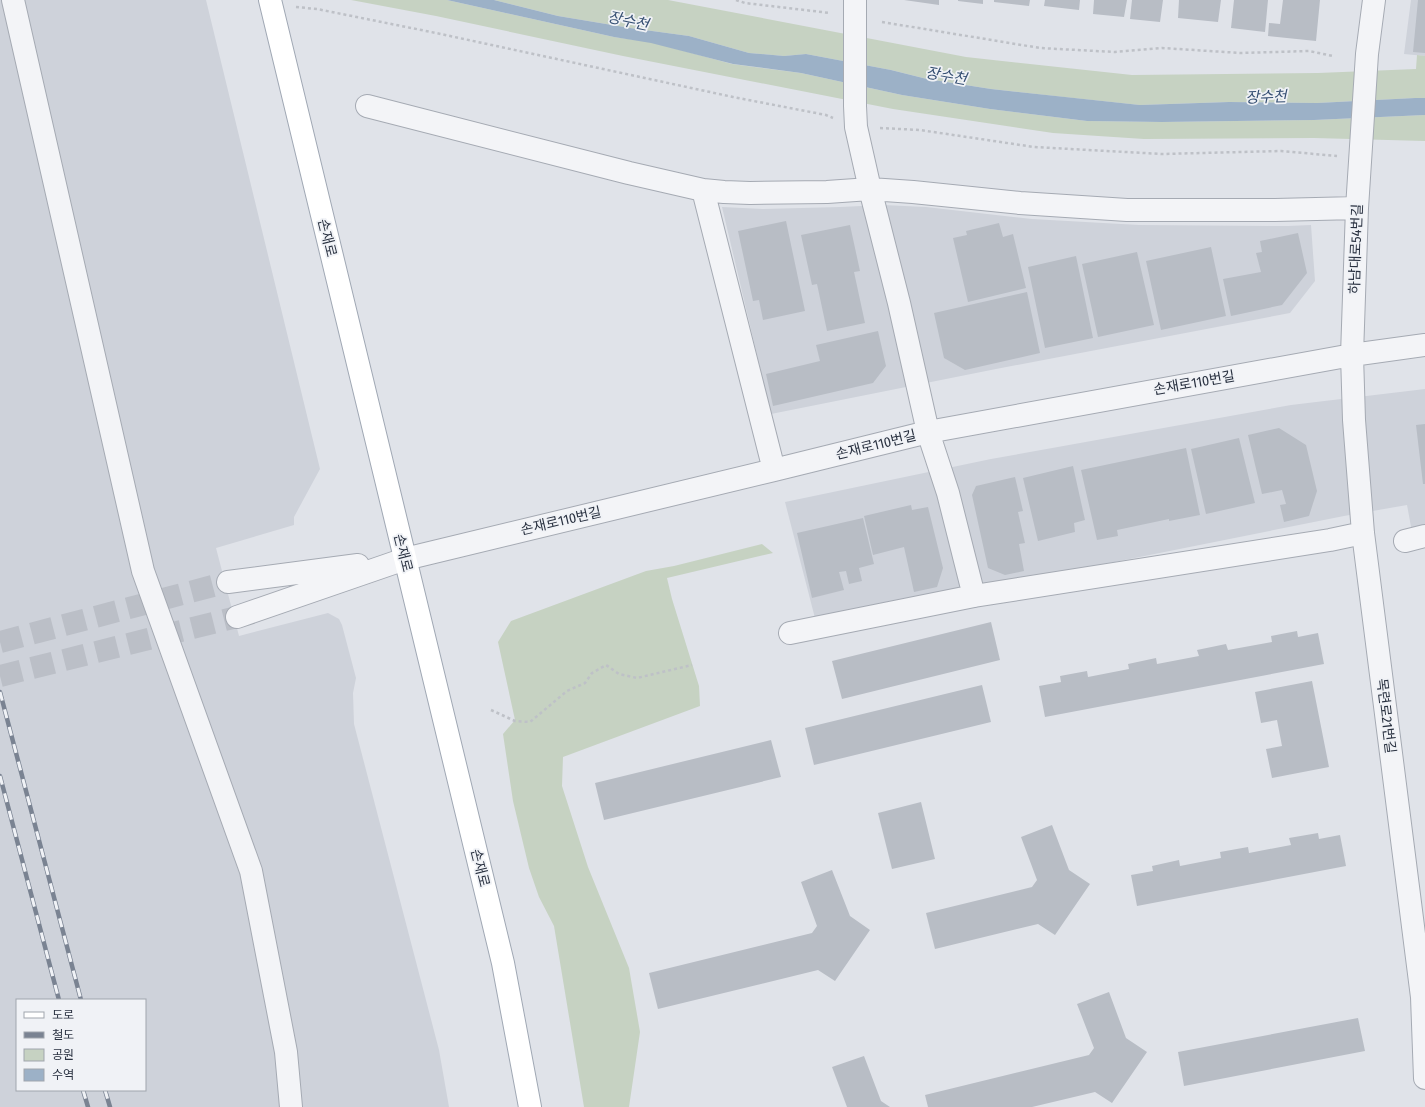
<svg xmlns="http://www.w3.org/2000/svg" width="1425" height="1107" font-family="'Fira Sans Condensed','Noto Sans KR',sans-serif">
	<rect width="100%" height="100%" fill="#e0e3e9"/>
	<path fill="#ced2da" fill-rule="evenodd" d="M0,0H206L320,469L294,517V525L216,548L239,636L328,613L339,619L342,625L356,678L353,693L354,724L439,1050L449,1107H0ZM17,1000H145V1090H17Z
		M1411,0H1425V56L1404,54Z
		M883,205L926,207L1032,219L1139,225L1288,226L1311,225L1315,281L1290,313L996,369L771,414L722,207L763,209L840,207Z
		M1425,389V530L1412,532L1407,505L1344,516L816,622L785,502L991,459L1291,405Z"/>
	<path fill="#c6d2c2" d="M351,0H447L614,37L651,42L732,64L801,73L902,95L990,109L1087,121L1162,122L1314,120L1425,115V141L1314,138L1144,139L1053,133L893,109L623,56L436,16Z
		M494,0H668L966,57L1132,75L1318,73L1416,69L1417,55L1425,56V98H1415L1317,103L1229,102L1140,105L1064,97L991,89L927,79L891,70L806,54L784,56L749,53L689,36L630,28L558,16Z
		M762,544L773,553L667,578L672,599L699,686L700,706L563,757L562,786L588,867L629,968L640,1032L629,1107H584L554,926L539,897L529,868L513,801L503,734L515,720L498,642L511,621L646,571L674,566Z"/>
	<path fill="#9cb1c7" d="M447,0H494L558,16L630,28L689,36L749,53L784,56L806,54L891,70L927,79L991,89L1140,105L1229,102L1317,103L1415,98H1425V115L1314,120L1162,122L1087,121L990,109L902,95L801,73L733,64L651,43L614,37Z"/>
	<path fill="#b8bdc5" d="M904,0H939V5Z
		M958,0H983V4L958,1Z
		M994,0H1030L1029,6L994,2Z
		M1045,0H1080L1079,10L1044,6Z
		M1094,0H1127L1124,17L1093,14Z
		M1132,0H1163L1160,22L1130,19Z
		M1179,0H1221L1218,22L1178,18Z
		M1234,0H1268L1265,32L1231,28Z
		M1283,0H1320L1316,41L1268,36L1269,23L1280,24Z
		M1418,0H1425V53L1413,52Z
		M786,221L805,311L763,320L759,300L753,301L738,231Z
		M999,223L1003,237L1013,234L1026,288L968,302L953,238L967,235L966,231Z
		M850,225L860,271L854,272L865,323L827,331L817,284L812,285L801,235Z
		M1298,233L1307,273L1282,305L1231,316L1223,279L1261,272L1256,253L1262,252L1260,241Z
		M1211,247L1226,316L1161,330L1146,261Z
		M1137,252L1154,325L1098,337L1082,264Z
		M1076,256L1093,338L1045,348L1028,267Z
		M1027,292L1040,353L965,370L944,358L934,313Z
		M878,331L886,366L873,383L773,406L766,374L820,361L816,345Z
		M1425,424V484H1423L1416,425Z
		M1279,428L1306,445L1317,491L1309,516L1284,522L1280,505L1286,504L1282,490L1262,494L1248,435Z
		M1239,438L1255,503L1206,514L1191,449Z
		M1186,448L1200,515L1169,521V519L1117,530L1118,536L1097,540L1081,470Z
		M1073,466L1085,520L1074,523L1075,532L1038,541L1023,478Z
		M1015,477L1023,511L1018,512L1025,543L1019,544L1024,571L1005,575L988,568L972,495L976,486Z
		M911,505L912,510L928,507L943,568L937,587L914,592L904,547L873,555L864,516Z
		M863,518L874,564L859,568L862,581L849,584L846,571L839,572L844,590L812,598L797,533Z
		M991,622L1000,660L842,699L832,661Z
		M1297,631L1298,637L1318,633L1324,664L1045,717L1039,686L1061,682L1060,676L1087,671L1088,677L1129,669L1128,664L1156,658L1157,664L1199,656L1197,650L1226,644L1228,650L1272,642L1271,636Z
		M1312,681L1329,767L1272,778L1266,749L1282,746L1277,720L1261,723L1255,692Z
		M982,685L991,722L814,765L805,728Z
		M771,740L781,777L604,820L595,783Z
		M921,802L935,859L892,869L878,813Z
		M1052,825L1069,870L1090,884L1055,935L1038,924L935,949L926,913L1032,887L1037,880L1021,837Z
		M1318,833L1319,839L1340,835L1346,866L1137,906L1131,875L1153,871L1152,866L1179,860L1180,866L1221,858L1220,852L1248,847L1249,853L1291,845L1289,838Z
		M832,870L850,916L870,930L835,981L818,970L658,1009L649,973L812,933L817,926L801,882Z
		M1109,992L1126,1038L1147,1052L1112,1103L1095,1092L1032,1107H928L925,1095L1089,1055L1094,1048L1077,1004Z
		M1358,1018L1365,1051L1184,1086L1178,1052Z
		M864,1056L881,1101L890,1107H847L832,1067Z"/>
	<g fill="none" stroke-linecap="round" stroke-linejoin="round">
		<path stroke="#bbbfc7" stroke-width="22" stroke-dasharray="22 11" stroke-linecap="butt" d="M0,642L228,582
			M0,676L237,617"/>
		<g stroke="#a5aab3" stroke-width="24">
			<path id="minor" d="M13,0L143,571L251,871L286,1052L291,1107
				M855,0V106L856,127L870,189L899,303L928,432L948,493L974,596
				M1374,0L1367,54L1357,208L1352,355L1354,420L1363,533L1422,997L1425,1078
				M367,106L629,173L703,190L724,192L750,193L827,192L870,189L913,192L1020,203L1127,210H1275L1357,208
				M703,190L774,470
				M1405,541L1425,536
				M228,582L358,565
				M237,617L405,559L774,470L928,432L1352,355L1425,345
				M790,633L974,596L1330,540L1363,533"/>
		</g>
		<g stroke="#a0a8b4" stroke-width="24">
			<path id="major" d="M270,0L503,963L530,1107"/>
		</g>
		<path stroke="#bec1c7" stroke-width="2.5" stroke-dasharray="3 3" stroke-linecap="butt" d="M736,0L745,3L830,13
			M296,7L317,9L436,33L733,97L826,115L833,118
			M882,22L1040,48L1115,52L1162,48L1241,53L1309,51L1333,56
			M880,128L920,130L1034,147L1162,154L1281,151L1337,156
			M491,710L515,721L530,722L567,691L585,683L592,673L606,665L619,674L637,678L692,665"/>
		<use href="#minor" stroke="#f3f4f7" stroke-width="22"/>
		<use href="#major" stroke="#fff" stroke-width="22"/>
		<g stroke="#7a8392" stroke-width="4.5">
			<path id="rail" d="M0,692L81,1000
				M0,776L59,1000
				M83,1090L88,1107
				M105,1090L110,1107"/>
		</g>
		<use href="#rail" stroke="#f0f2f6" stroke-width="3" stroke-dasharray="9" stroke-linecap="butt"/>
	</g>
	<g text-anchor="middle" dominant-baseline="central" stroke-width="3.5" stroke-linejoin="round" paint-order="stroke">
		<g font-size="14" fill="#293140" stroke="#f0f2f6">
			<text transform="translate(327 238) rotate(76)">손재로</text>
			<text transform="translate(1356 249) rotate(-88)">하남대로54번길</text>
			<text transform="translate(1194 383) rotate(-10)">손재로110번길</text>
			<text transform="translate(876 445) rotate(-14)">손재로110번길</text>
			<text transform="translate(561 521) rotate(-13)">손재로110번길</text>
			<text transform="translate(403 553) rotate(76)">손재로</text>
			<text transform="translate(1386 716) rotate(83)">목련로21번길</text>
			<text transform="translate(480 868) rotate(76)">손재로</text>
		</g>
		<g font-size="15" font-style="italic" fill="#354f72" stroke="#f0f2f6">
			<text transform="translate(628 21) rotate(12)">장수천</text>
			<text transform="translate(946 76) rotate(10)">장수천</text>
			<text transform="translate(1266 97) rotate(-2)">장수천</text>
		</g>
	</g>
	<rect x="16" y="999" width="130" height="92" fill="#f0f2f6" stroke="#a0a5ad"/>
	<rect x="24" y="1012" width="20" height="6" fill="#ffffff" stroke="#a0a5ad"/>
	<text x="52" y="1019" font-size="12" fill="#293140">도로</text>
	<rect x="24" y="1032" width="20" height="6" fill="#7a8392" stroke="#a0a5ad"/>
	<text x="52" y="1039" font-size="12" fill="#293140">철도</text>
	<rect x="24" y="1049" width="20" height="12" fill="#c6d2c2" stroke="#a0a5ad"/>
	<text x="52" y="1059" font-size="12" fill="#293140">공원</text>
	<rect x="24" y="1069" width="20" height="12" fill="#9cb1c7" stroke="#a0a5ad"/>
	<text x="52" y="1079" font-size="12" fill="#293140">수역</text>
</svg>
